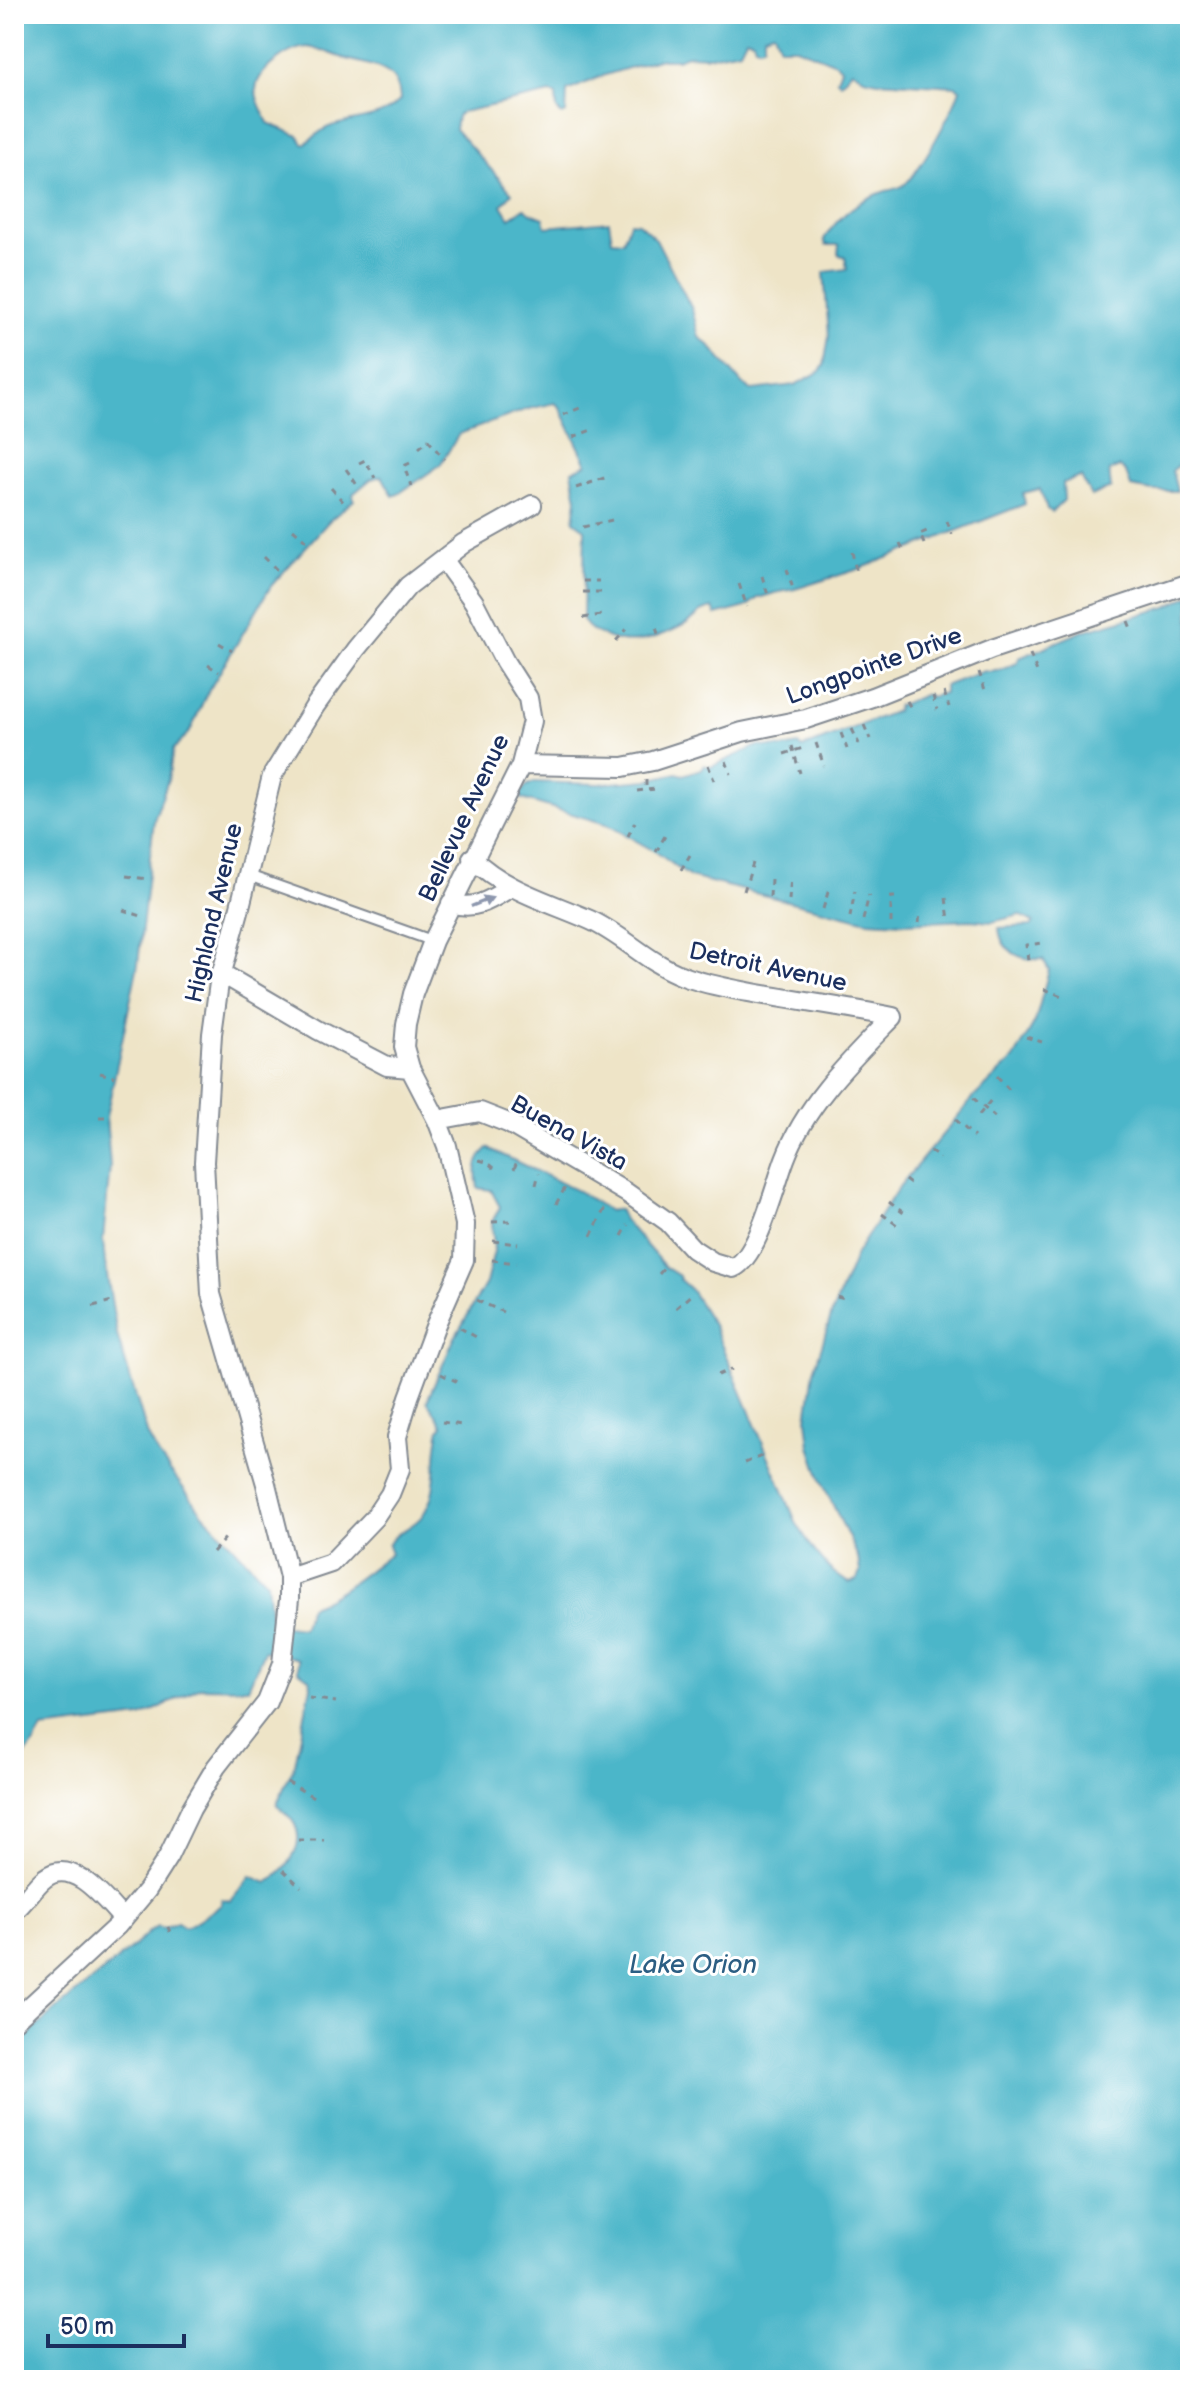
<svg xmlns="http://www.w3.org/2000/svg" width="1204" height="2394" font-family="'Balsamiq Sans',sans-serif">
	<rect width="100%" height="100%" fill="#fff"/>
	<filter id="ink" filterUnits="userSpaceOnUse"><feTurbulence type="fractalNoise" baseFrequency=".0125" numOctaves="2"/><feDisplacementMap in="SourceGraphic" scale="16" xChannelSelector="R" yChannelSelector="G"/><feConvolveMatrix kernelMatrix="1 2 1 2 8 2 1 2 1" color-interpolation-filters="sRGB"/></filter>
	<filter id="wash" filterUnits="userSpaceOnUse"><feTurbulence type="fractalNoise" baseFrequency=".006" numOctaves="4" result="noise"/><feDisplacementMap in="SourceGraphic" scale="32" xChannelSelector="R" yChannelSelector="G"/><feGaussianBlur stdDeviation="1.8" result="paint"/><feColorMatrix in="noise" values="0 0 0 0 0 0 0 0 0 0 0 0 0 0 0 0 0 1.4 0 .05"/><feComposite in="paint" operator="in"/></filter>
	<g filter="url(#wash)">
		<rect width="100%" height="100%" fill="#eee4c7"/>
		<path fill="#4cb6c9" stroke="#347294" stroke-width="2" fill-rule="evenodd" d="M14,14H1190V475L1185,466H1177L1172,471L1177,491H1153L1131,487L1126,472L1120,467L1109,471L1111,488L1091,496L1081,477L1063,483L1064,500L1052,512L1047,509L1040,489L1023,493L1025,504L859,569L795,589L775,593L758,598L746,607L716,615L713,608C695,612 700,616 687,623C664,636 635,648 609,638C598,634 589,630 583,620L585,529L574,521L577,499L572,471L587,464L560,407L555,403L528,409L459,434L440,465L398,494L393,496L382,476L371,479L353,494L354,500L329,521L271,586L205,697L191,730L173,750L168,780L154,820L138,964L106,1117L110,1166L103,1240L105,1263L117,1335L148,1436L159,1456L204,1515L267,1582L271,1621L278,1625L302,1628L310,1606C341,1594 366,1572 391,1553L388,1545C397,1530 413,1528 422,1516C441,1490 432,1458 440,1429L443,1426L427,1401L454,1339L486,1283L494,1251L492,1222L500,1207L491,1190L478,1188C475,1172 475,1160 488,1148L578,1191L609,1211L619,1209L624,1220L665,1267L679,1276L680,1280L691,1290L713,1325L797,1524C810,1545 827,1573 850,1583L857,1580L860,1572L858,1557L821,1480L810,1446L807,1419L814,1371L832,1313L856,1254L898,1188L973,1098L1014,1059L1035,1022L1049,970L1043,959C1021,961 1001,952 999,928L1031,926L1034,923L1020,915L992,922L970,920L903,923L868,921L690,877L656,852L606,824L522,799L520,794L526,786L534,782L599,784L648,780L677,773L683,775L702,769L704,765L711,767L757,746L783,748L798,745L802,748L896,711L897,706L927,694L930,697L944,693V686L984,671C994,674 1007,668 1017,663L1019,658L1083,631L1167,607L1190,595V2380H14V2050C55,2004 107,1973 150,1931L157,1926L164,1928L177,1922L185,1927L190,1925L221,1905L222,1899L231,1901L251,1876L267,1883C286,1872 307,1846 294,1823C289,1815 281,1810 277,1803L295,1764L311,1686L310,1679L298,1670V1660L295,1658L264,1651L248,1688L200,1687L141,1717L42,1729L34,1744L14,1769ZM774,32L780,47H796L836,63L841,68L837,80L841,83L852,70L864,78L878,81L955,86L960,89C954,109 920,172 904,185C898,189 893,189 886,191C859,199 839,216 824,239L826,245H839L838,254L845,257L847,269L824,272L829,336L824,366L819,372L795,385L752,390L742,384L709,345L699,337L692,309L656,239L638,223L630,222L623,241L612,240L609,221L546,227L544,218L531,213L525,208L510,218L502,205L512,193L455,129L457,116L462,112L551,93L556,95L557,110L562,115L566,113L567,91L602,76L658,59H677L687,55L710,56L740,50L746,38L753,40L755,46L761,47L764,45V35ZM307,47C323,49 335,56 350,60C374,66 399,68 400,100C384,120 352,118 329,127C317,131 313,141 303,144L299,136L268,123C264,113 257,103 256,92C255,71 288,49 307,47Z"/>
	</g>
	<g filter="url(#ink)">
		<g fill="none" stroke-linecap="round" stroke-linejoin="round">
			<g stroke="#848a92" stroke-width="13">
				<path id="lane" d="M247,875L433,941"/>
			</g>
			<g stroke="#848a92" stroke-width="22">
				<path id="street" d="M521,765L623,767L653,761L742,732L806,719L872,697L992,649L1190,583
					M472,858C504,890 549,902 590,920C623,935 648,963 683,976C704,984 727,988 748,992C796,1001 845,1007 893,1017
					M451,903C475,911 490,900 511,887
					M221,973L318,1030L387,1066L410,1068L437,1120L480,1112L508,1123L627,1193L668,1222L693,1249L713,1262L733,1268C758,1258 775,1185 785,1159C806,1103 852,1059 893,1017
					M410,1068L404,1047L406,1024L413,994L433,941L521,765L532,721L528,698L505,662L474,602L443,559
					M289,1577L331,1563L374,1518L390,1494L400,1469L397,1437L409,1397L436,1324L464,1260L465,1224L447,1146L437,1120
					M14,1911C26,1902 33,1887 45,1878C73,1856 106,1901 123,1919
					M14,2021L117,1926L147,1890L168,1857L191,1809L216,1767L267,1702L282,1664L289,1599V1577L266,1484L211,1294L204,1162L212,1034L219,983L239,911L272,776L315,706L356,649L408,586L464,543L532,505"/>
			</g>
			<path stroke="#848a92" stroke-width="3" stroke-dasharray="6 6" stroke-linecap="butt" d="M563,415L585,406
				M573,437L594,429
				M419,448L428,440L444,459
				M359,463L365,460L375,478
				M410,463L404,466L411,486
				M346,469L359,488
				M331,488L346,505
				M576,488L610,476
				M947,521L952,534
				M583,527L612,520
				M293,529L309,543
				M900,543L904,552
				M924,544L920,534L929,530
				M852,552L856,570
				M264,557L281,574
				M787,569L793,589
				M762,576L768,595
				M583,581H599
				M739,584L747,607
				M583,592H602
				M583,618L601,615
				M1128,621L1132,631
				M656,628L659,636
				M616,641L626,629
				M219,643L232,651
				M1030,654L1038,674
				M208,665L219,672
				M979,672L986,693
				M944,692L949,707
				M933,696L937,710
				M907,701L912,710
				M864,725L870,739
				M852,729L859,744
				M841,733L847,749
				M816,743L824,766
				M792,746L800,773
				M784,754L803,748
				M726,761L731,774
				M708,765L714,780
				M646,780V790L656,789
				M637,791L646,790
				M628,836L635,822
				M656,852L665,836
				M681,870L690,855
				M126,876L147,879
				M744,891L753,863
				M770,897L771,879
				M946,898L949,920
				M789,900L791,877
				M823,909L829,889
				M123,910L144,917
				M850,917L855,891
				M863,920L869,895
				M891,923V897H899
				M919,923L920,912
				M1028,960L1026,945L1044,943
				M1044,989L1062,996
				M1026,1037L1042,1042
				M100,1073L115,1077
				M997,1076L1011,1092
				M973,1098L995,1117
				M979,1115L991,1100
				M99,1117H106
				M955,1119L974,1137
				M930,1151L940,1158
				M479,1160L487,1162L494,1168
				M514,1169L517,1161
				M905,1180L914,1187
				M536,1185L539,1173
				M889,1202L905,1214
				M556,1204L566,1186
				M882,1214L897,1225
				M492,1222L510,1221
				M591,1236L605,1208
				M622,1236L628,1225
				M493,1241L518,1244
				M492,1260L516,1263
				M659,1274L665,1267
				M837,1297L845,1299
				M477,1300L503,1312
				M93,1306L112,1301
				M676,1308L693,1293
				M460,1328L478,1338
				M441,1374L458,1382
				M718,1375L732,1369
				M442,1422L462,1425
				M745,1463L766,1454
				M213,1552L226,1537
				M309,1698L336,1702
				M287,1782L317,1799
				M298,1840H324
				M283,1870L301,1887
				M168,1927L170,1932"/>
			<use href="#lane" stroke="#fff" stroke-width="9"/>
			<use href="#street" stroke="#fff" stroke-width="18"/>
		</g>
		<defs><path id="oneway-solid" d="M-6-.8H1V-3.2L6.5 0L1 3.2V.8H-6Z" transform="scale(2)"/></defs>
		<use fill="#8d97ae" href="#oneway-solid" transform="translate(482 902) rotate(-22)"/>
	</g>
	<g text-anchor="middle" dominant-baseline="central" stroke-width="6" stroke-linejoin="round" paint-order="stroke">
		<g font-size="24" fill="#1b2f5e" stroke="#fff">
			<text transform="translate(874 666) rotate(-20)">Longpointe Drive</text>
			<text transform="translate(464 818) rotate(-65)">Bellevue Avenue</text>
			<text transform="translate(214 913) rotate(-77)">Highland Avenue</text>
			<text transform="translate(768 967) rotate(12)">Detroit Avenue</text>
			<text transform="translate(569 1133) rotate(29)">Buena Vista</text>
		</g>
		<g font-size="26" font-style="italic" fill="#2c5e83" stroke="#fff">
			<text x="693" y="1965">Lake Orion</text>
		</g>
	</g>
	<rect width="1204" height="2394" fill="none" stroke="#fff" stroke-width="48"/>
	<path d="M48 2334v12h136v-12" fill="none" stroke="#1b2f5e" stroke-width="4"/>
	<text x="60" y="2334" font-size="24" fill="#1b2f5e" stroke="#ffffff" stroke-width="6" paint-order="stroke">50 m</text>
</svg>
